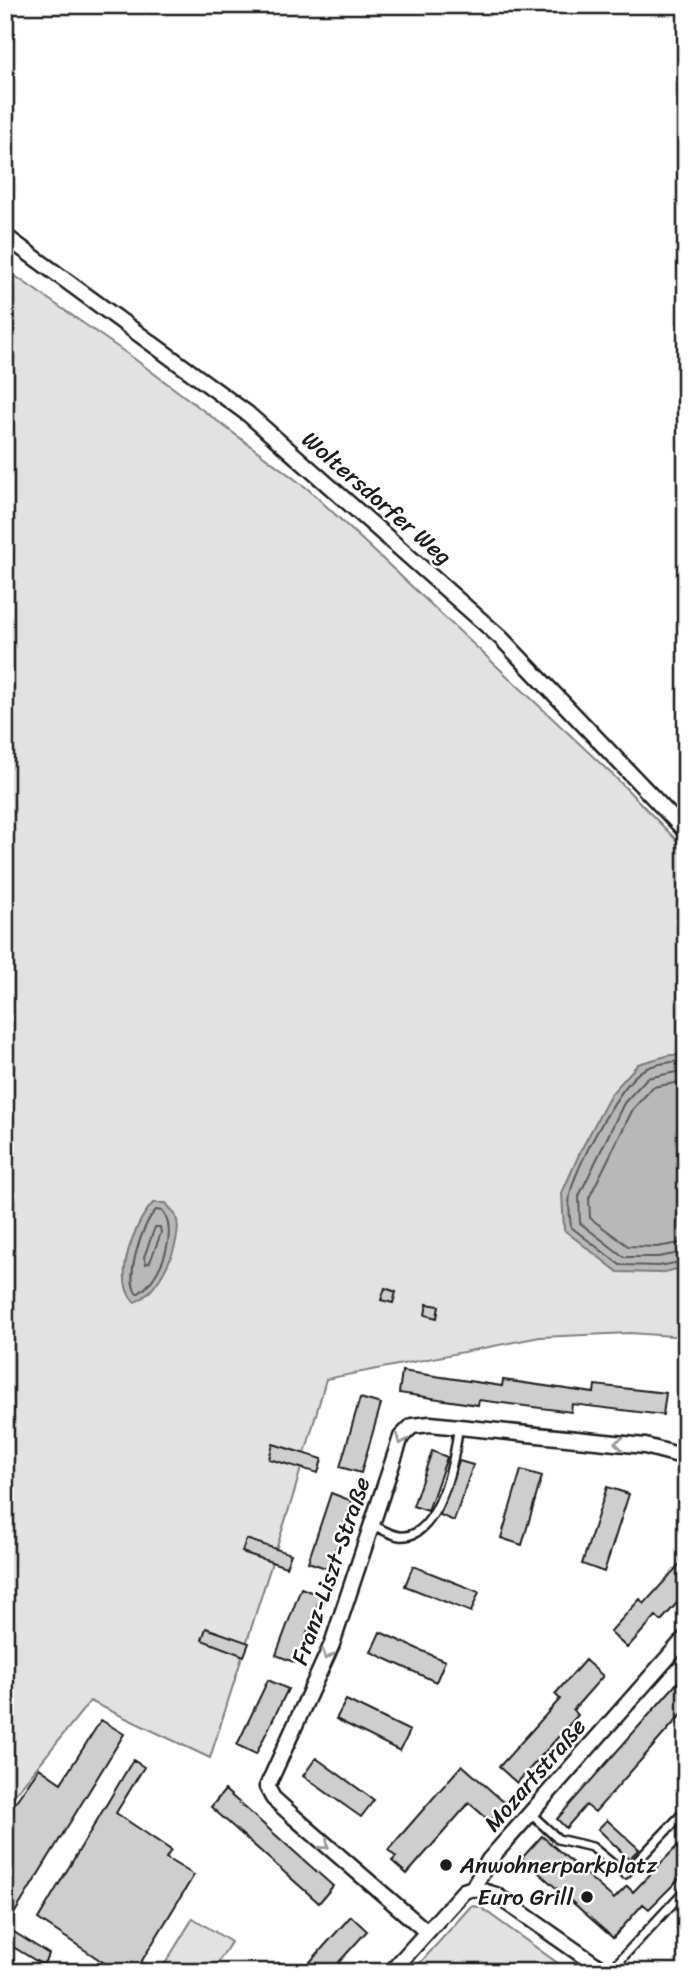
<svg xmlns="http://www.w3.org/2000/svg" width="691" height="1977" font-family="Sriracha,sans-serif">
	<rect width="100%" height="100%" fill="#fff"/>
	<filter id="ink" filterUnits="userSpaceOnUse"><feTurbulence type="fractalNoise" baseFrequency=".0143" numOctaves="2"/><feDisplacementMap in="SourceGraphic" scale="14" xChannelSelector="R" yChannelSelector="G"/><feConvolveMatrix kernelMatrix="1 2 1 2 8 2 1 2 1" color-interpolation-filters="sRGB"/></filter>
	<g filter="url(#ink)">
		<path fill="#e2e2e2" stroke="#7f7f7f" stroke-width="2" d="M5,269L132,357L308,489L616,778L686,850V1337L630,1333L540,1337L326,1379L294,1493L210,1758L90,1701L5,1807Z
			M471,1906L480,1907L570,1972H412Z
			M193,1918L231,1942L212,1972H160Z"/>
		<path fill="#b8b8b8" stroke="#7a7a7a" stroke-width="2" d="M670,1055H686V1267L660,1273L618,1272L564,1230L562,1193L581,1150L611,1094L638,1064Z
			M153,1203H166C168,1207 175,1212 176,1217C185,1239 157,1297 134,1302C112,1279 134,1223 153,1203Z"/>
		<g fill="none" stroke-linecap="round" stroke-linejoin="round">
			<path stroke="#5a5a5a" stroke-width="2" d="M686,1061C672,1062 656,1063 643,1070C621,1082 574,1169 570,1195C568,1204 570,1218 571,1227L620,1265L659,1266L686,1261
				M686,1070L647,1078L624,1103L579,1196L580,1223L624,1257H658L686,1252
				M686,1081L653,1087L633,1109L589,1198L590,1218L628,1246L657,1247L686,1242
				M156,1210L162,1211C180,1231 159,1283 137,1294C124,1279 142,1223 156,1210Z
				M155,1227H160L161,1233L150,1262L146,1264L144,1257Z"/>
		</g>
		<path fill="#cecece" stroke="#1c1c1c" stroke-width="2" d="M385,1288L396,1292L393,1303L381,1300Z
			M427,1304L439,1306L437,1318L425,1315Z
			M402,1371L502,1386L503,1380L594,1393L595,1385L666,1393L663,1415L572,1404L571,1412L479,1400L478,1405L399,1393Z
			M360,1398L381,1404L361,1473L340,1467Z
			M273,1444L322,1459L318,1473L269,1459Z
			M432,1451L447,1457L428,1511L413,1506Z
			M459,1461L473,1465L454,1521L440,1515Z
			M521,1470L542,1476L522,1545L501,1538Z
			M607,1487L629,1494L604,1572L582,1564Z
			M331,1493L352,1501L329,1569L308,1562Z
			M246,1539L291,1554L286,1567L242,1552Z
			M686,1557V1593L661,1621L656,1616L627,1648L610,1632L640,1599L644,1604Z
			M413,1566L479,1592L471,1612L405,1586Z
			M301,1588L321,1596L296,1663L276,1655Z
			M206,1628L249,1643L244,1656L202,1640Z
			M380,1632L445,1661L436,1682L371,1652Z
			M585,1660L603,1676L573,1710L578,1715L517,1783L499,1767L560,1699L555,1694Z
			M686,1673V1709L595,1812L586,1805L566,1828L557,1819Z
			M268,1680L288,1689L256,1754L237,1745Z
			M346,1700L410,1731L400,1751L336,1719Z
			M101,1720L124,1734L6,1927L49,1954L43,1965L5,1942V1817L39,1768L61,1783Z
			M316,1758L374,1800L361,1817L303,1776Z
			M133,1760L144,1767L116,1813L171,1850L166,1858L194,1875L135,1972H118L38,1919Z
			M462,1765L506,1804L490,1821L469,1803L407,1874L392,1861L396,1857L388,1850Z
			M225,1790L333,1886L319,1903L211,1807Z
			M607,1820L639,1849L629,1859L598,1829Z
			M542,1836L614,1899L627,1886L633,1892L686,1837V1872L649,1909L643,1904L613,1938L522,1858Z
			M351,1916L367,1931L330,1972H301Z"/>
		<g fill="none" stroke-linecap="round" stroke-linejoin="round">
			<g stroke="#1c1c1c" stroke-width="12">
				<path id="lane" d="M373,1525C381,1529 391,1535 399,1536C439,1541 456,1456 458,1428
					M531,1814L558,1839L592,1847L625,1874L686,1810
					M609,1972L686,1889"/>
			</g>
			<g stroke="#1c1c1c" stroke-width="19">
				<path id="street" d="M5,236L248,414L501,638L686,832
					M473,1888L496,1895L606,1972
					M427,1932L294,1817L273,1798L267,1787L332,1644L401,1437L412,1426L430,1424L645,1446L686,1457
					M391,1972L464,1891L473,1888L489,1860L686,1637"/>
			</g>
			<use href="#lane" stroke="#fff" stroke-width="7"/>
			<use href="#street" stroke="#fff" stroke-width="14"/>
		</g>
		<defs><path id="oneway-chevron" d="M-2-3.5L2.5 0L-2 3.5" fill="none" stroke-width="1.6" stroke-linecap="round" stroke-linejoin="round" transform="scale(1.75)"/></defs>
		<g stroke="#999">
			<use href="#oneway-chevron" transform="translate(401 1440) rotate(113)"/>
			<use href="#oneway-chevron" transform="translate(619 1443) rotate(-175)"/>
			<use href="#oneway-chevron" transform="translate(327 1655) rotate(112)"/>
			<use href="#oneway-chevron" transform="translate(325 1845) rotate(41)"/>
		</g>
	</g>
	<g fill="#1c1c1c" stroke="#fff" stroke-width="2.5">
		<circle cx="446" cy="1865" r="7"/>
		<circle cx="587" cy="1897" r="7"/>
	</g>
	<g text-anchor="middle" dominant-baseline="central" stroke-width="5" stroke-linejoin="round" paint-order="stroke">
		<g font-size="23" fill="#1c1c1c" stroke="#fff">
			<text transform="translate(377 498) rotate(41)">Woltersdorfer Weg</text>
			<text transform="translate(331 1571) rotate(-71)">Franz-Liszt-Straße</text>
			<text transform="translate(535 1775) rotate(-49)">Mozartstraße</text>
		</g>
		<g font-size="23" fill="#1c1c1c" stroke="#fff" text-anchor="start">
			<text x="460" y="1865">Anwohnerparkplatz</text>
			<text x="573" y="1897" text-anchor="end">Euro Grill</text>
		</g>
	</g>
	<rect width="691" height="1977" fill="none" stroke="#fff" stroke-width="28"/>
	<rect x="14" y="14" width="663" height="1949" fill="none" stroke="#1c1c1c" stroke-width="2.5" filter="url(#ink)"/>
</svg>
